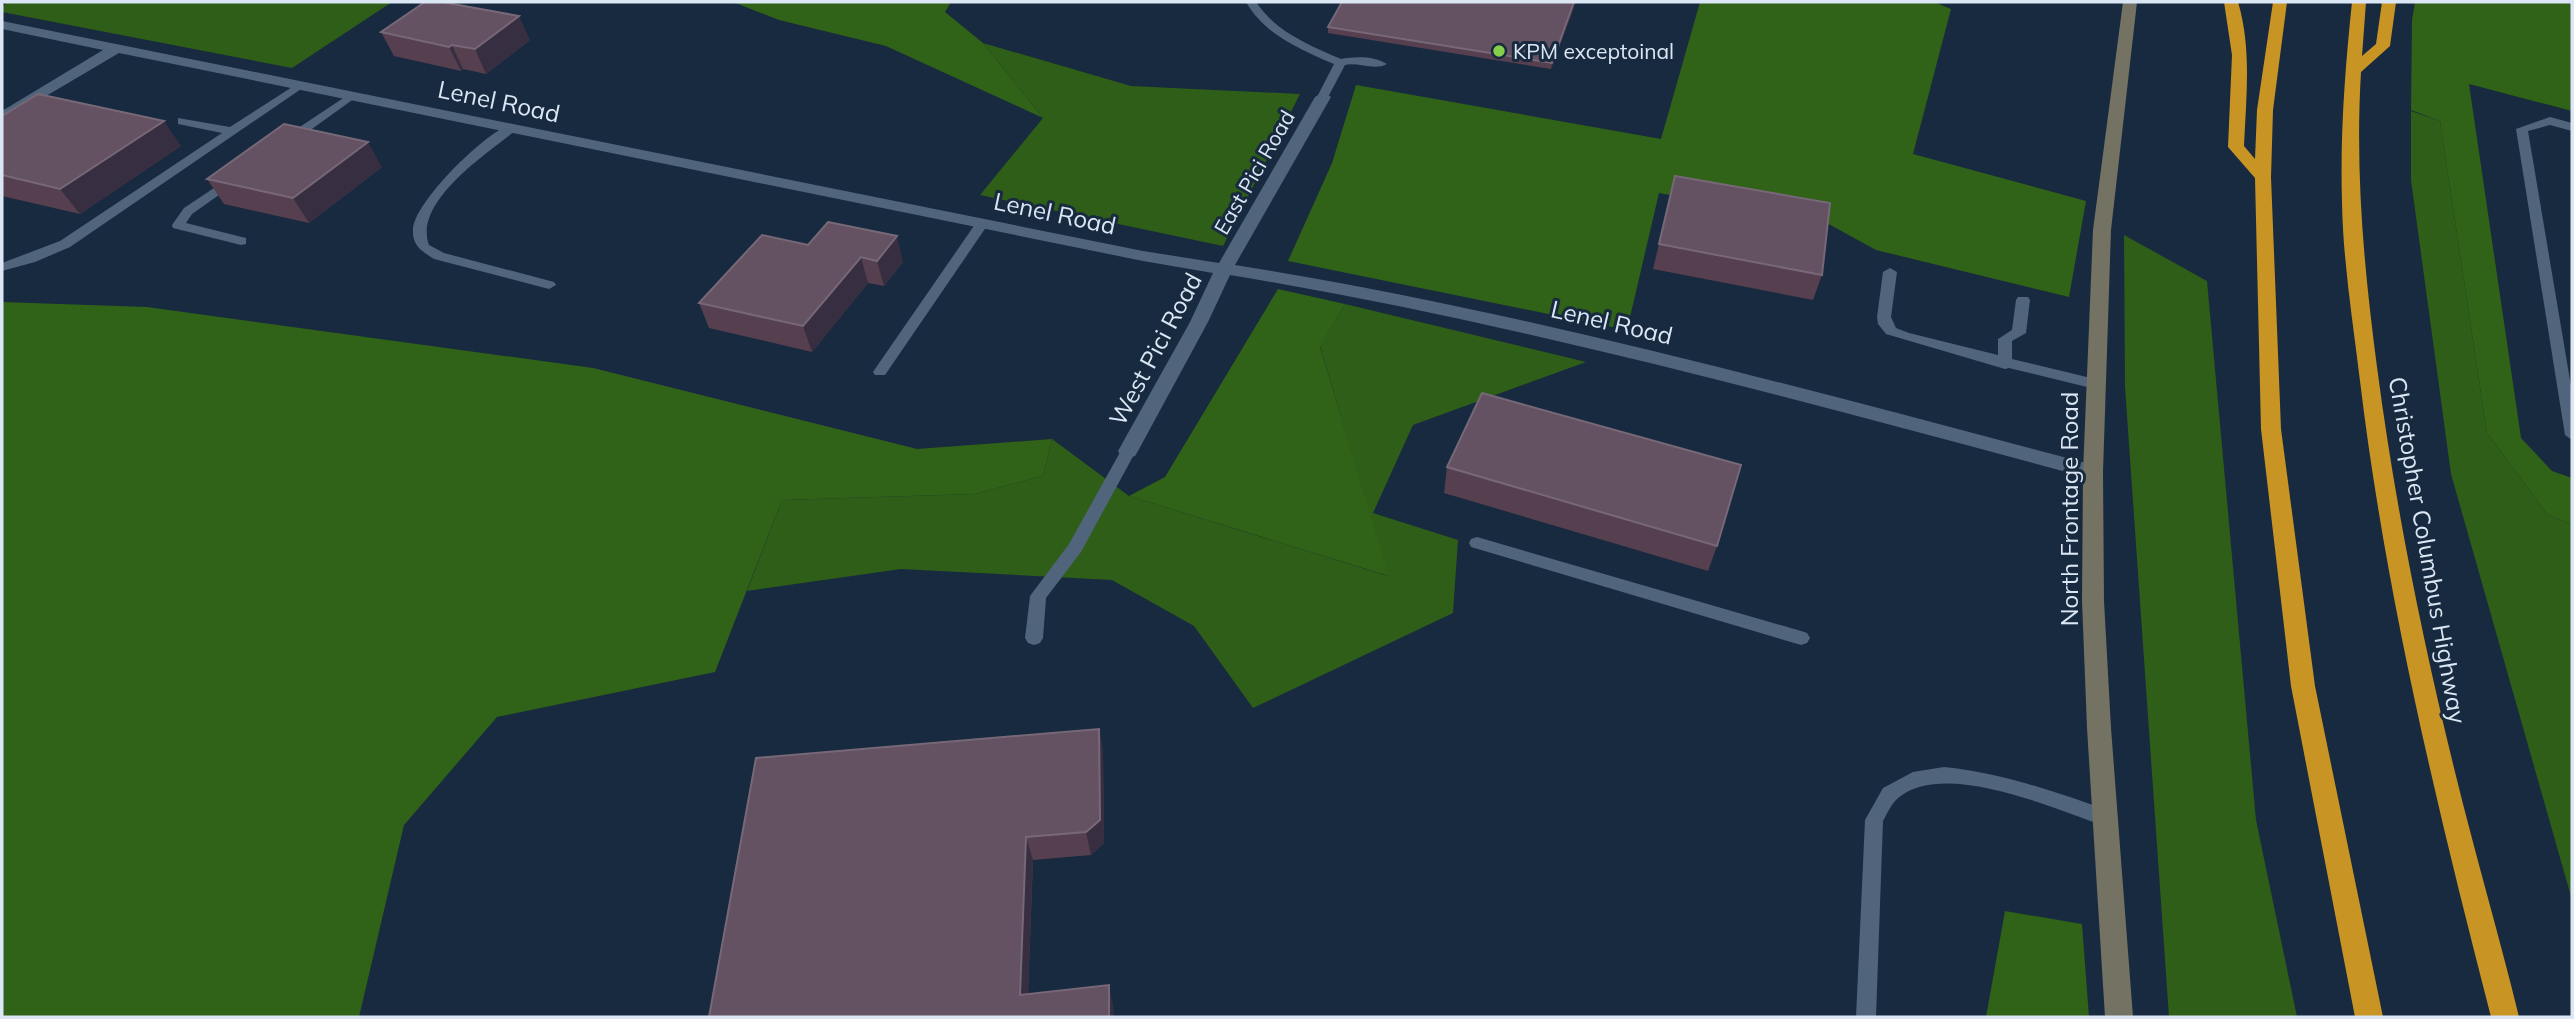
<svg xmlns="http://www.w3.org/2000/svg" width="2574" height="1019" font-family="Mulish,sans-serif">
	<rect width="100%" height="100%" fill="#182a3f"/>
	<path fill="#2e5e17" d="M8,2H392L292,68L2,12V7Z
		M983,43L1131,86L1300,94L1223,246L980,195L1043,118Z
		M2411,111L2440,121L2487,433L2548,515L2572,524V900L2451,474L2411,180Z
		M2124,235L2207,281L2256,820L2297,1017H2169L2125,387Z
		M1345,304L1586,362L1413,425L1373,513L1458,540L1453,613L1253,708L1194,626L1112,580L901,569L747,591L782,500L974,494L1043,476L1052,439L1129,496L1388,576L1320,346Z"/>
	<path fill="#306217" d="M733,2H951L945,12L983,43L1043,118L886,46L779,20Z
		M1700,2H1934L1951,9L1913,154L2086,201L2069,297L1876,250L1825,222L1659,193L1627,330L1288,261L1332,163L1356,85L1661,139Z
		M2415,2H2572V111L2469,84L2521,438L2552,471L2572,478V524L2548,515L2487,433L2440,121L2411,110L2412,20Z
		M1278,289L1345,304L1320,347L1389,576L1129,496L1165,477Z
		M2,302L147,307L593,368L917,449L1052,439L1043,476L974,494L782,500L715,672L497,717L404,825L359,1017H2Z
		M2005,911L2082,924L2089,1017H1986Z"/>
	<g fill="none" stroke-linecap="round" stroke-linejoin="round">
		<path fill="#50647c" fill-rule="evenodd" d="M1246,2H1256C1276,32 1309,45 1341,59C1355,56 1375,56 1387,64C1375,71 1358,62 1345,65L1327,99H1319L1317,97L1334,64C1300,49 1265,35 1246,2Z
			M300,82L304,83V87L70,247L35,262L2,271V263L60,241L222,133L178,124V118L230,127Z
			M351,93L357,96L355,98L291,144H283V138Z
			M2550,117L2572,123V131L2550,125L2528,131L2572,392V440L2565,435L2516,129Z
			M511,124L515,125V131C486,154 413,202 429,245L444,253L554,282L556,285L549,289L434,259C423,252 412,246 413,230C414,202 485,133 511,124Z
			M232,176L238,180L236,183L192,214L186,223L246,238V244L241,245L173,228L172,225L184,208Z
			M983,219L989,223L885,375H875L873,372L875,369L978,220Z
			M1890,268L1897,272L1891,317L1896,328L1909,333L1998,355V339L2012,330L2016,300L2018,297H2028L2030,300L2026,333L2012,341V359L2095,379L2102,384L2095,389L2009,368L2005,369L1886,334L1878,324L1877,317L1883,272Z
			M1128,446L1136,451L1081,552L1046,598L1043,638L1040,643L1034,645L1028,643L1025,638L1030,596L1069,544L1123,447Z
			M1477,537L1801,631L1807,633L1810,638L1807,643L1801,645L1471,547L1469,543L1471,539Z
			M1944,767C2002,773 2057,792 2112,812L2114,818L2112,824L2105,826C2054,809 1945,759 1898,798C1891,804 1887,814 1883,821L1876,1017H1856L1865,820L1883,788L1913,772Z"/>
		<path fill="#50647c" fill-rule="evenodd" d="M2,21L1143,251L1219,263L1315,97L1323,92L1331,97L1235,265C1525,311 1809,390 2093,465L2100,467L2103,472L2100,477L2093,479C1808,403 1522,323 1230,275L1208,322L1138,451L1135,456L1128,458L1121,456L1118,451L1190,322L1213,273L1143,261L119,53L2,122V111L103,50L2,29Z"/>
		<path fill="#747262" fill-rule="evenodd" d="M2123,2H2137L2111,230L2103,472L2104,601L2111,728L2133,1017H2105L2087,728L2082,601L2083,472L2093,230Z"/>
		<path fill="#c89424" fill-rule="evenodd" d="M2224,2H2238C2252,49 2246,98 2244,146L2255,159L2257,110L2273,2H2287L2273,110L2271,177L2281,429L2315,686L2383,1017H2355L2291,686L2261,429L2255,178L2228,147L2232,55Z
			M2352,2H2366L2362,56L2376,44L2382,2H2396L2390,46L2361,72C2355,172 2364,268 2377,367C2395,504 2422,638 2455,772C2475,854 2499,935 2519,1017H2491C2437,807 2386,597 2360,381C2353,322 2343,262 2342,202C2340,135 2345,69 2352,2Z"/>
	</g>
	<path fill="#563f4f" d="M1342,2H1576L1551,69L1328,33V27Z
		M381,32L530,40L486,74L463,69L461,71L394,56Z
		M2,116L181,146L80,214L2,196Z
		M382,167L309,223L224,204L207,179Z
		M1675,176L1822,275L1813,300L1653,269Z
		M808,245L903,262L884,286L868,283L812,352L709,328L699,303Z
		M1447,467L1717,546L1708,571L1444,493Z
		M1099,729L1103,753L1104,843L1091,855L1033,860L1028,994L1113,1005L709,1017Z"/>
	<path fill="#372f41" d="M1574,2H1576L1551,69L1552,63Z
		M519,16L530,40L486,74L475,49Z
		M452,45L463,69L461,71L449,47Z
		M164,121L181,146L80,214L60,189Z
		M368,142L382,167L309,223L293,198Z
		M897,236L903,262L884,286L877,261Z
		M861,257L868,283L812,352L803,326Z
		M1099,729L1103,753L1104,843L1091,855L1086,832Z
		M1026,837L1033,860L1027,1015L1020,995Z
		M1109,985L1113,1005L1114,1017H1109Z"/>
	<path fill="#645161" stroke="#776878" stroke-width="2" d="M425,2H442L519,16L475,49L452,45L449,47L381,32Z
		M1342,2H1574L1552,63L1328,27Z
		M38,94L164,121L60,189L2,175V116Z
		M284,124L368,142L293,198L207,179Z
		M1675,176L1830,203L1822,275L1659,244Z
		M828,222L897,236L877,261L861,257L803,326L699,303L762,235L808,245Z
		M1482,393L1741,465L1717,546L1447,467Z
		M1099,729L1100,820L1086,832L1026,837L1020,995L1109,985V1017H709L756,758Z"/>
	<circle fill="#86cf4c" stroke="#182a3f" stroke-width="2.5" cx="1499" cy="51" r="7"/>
	<g text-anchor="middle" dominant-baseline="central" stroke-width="6" stroke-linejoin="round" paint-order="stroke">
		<g font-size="21" fill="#dce7f5" stroke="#182a3f" text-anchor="start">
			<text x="1513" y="51">KPM exceptoinal</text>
		</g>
		<g font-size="21" fill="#dce7f5" stroke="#182a3f">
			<text transform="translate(1254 172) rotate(-60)">East Pici Road</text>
		</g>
		<g font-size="24" fill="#dce7f5" stroke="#182a3f">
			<text transform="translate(499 101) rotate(12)">Lenel Road</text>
			<text transform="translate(1055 213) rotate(12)">Lenel Road</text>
			<text transform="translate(1612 322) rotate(13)">Lenel Road</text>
			<text transform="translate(1155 349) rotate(-62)">West Pici Road</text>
			<text transform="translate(2069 509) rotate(-90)">North Frontage Road</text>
			<text transform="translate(2428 550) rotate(80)">Christopher Columbus Highway</text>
		</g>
	</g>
	<rect width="2574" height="1019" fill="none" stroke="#dce7f5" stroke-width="7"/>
</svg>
